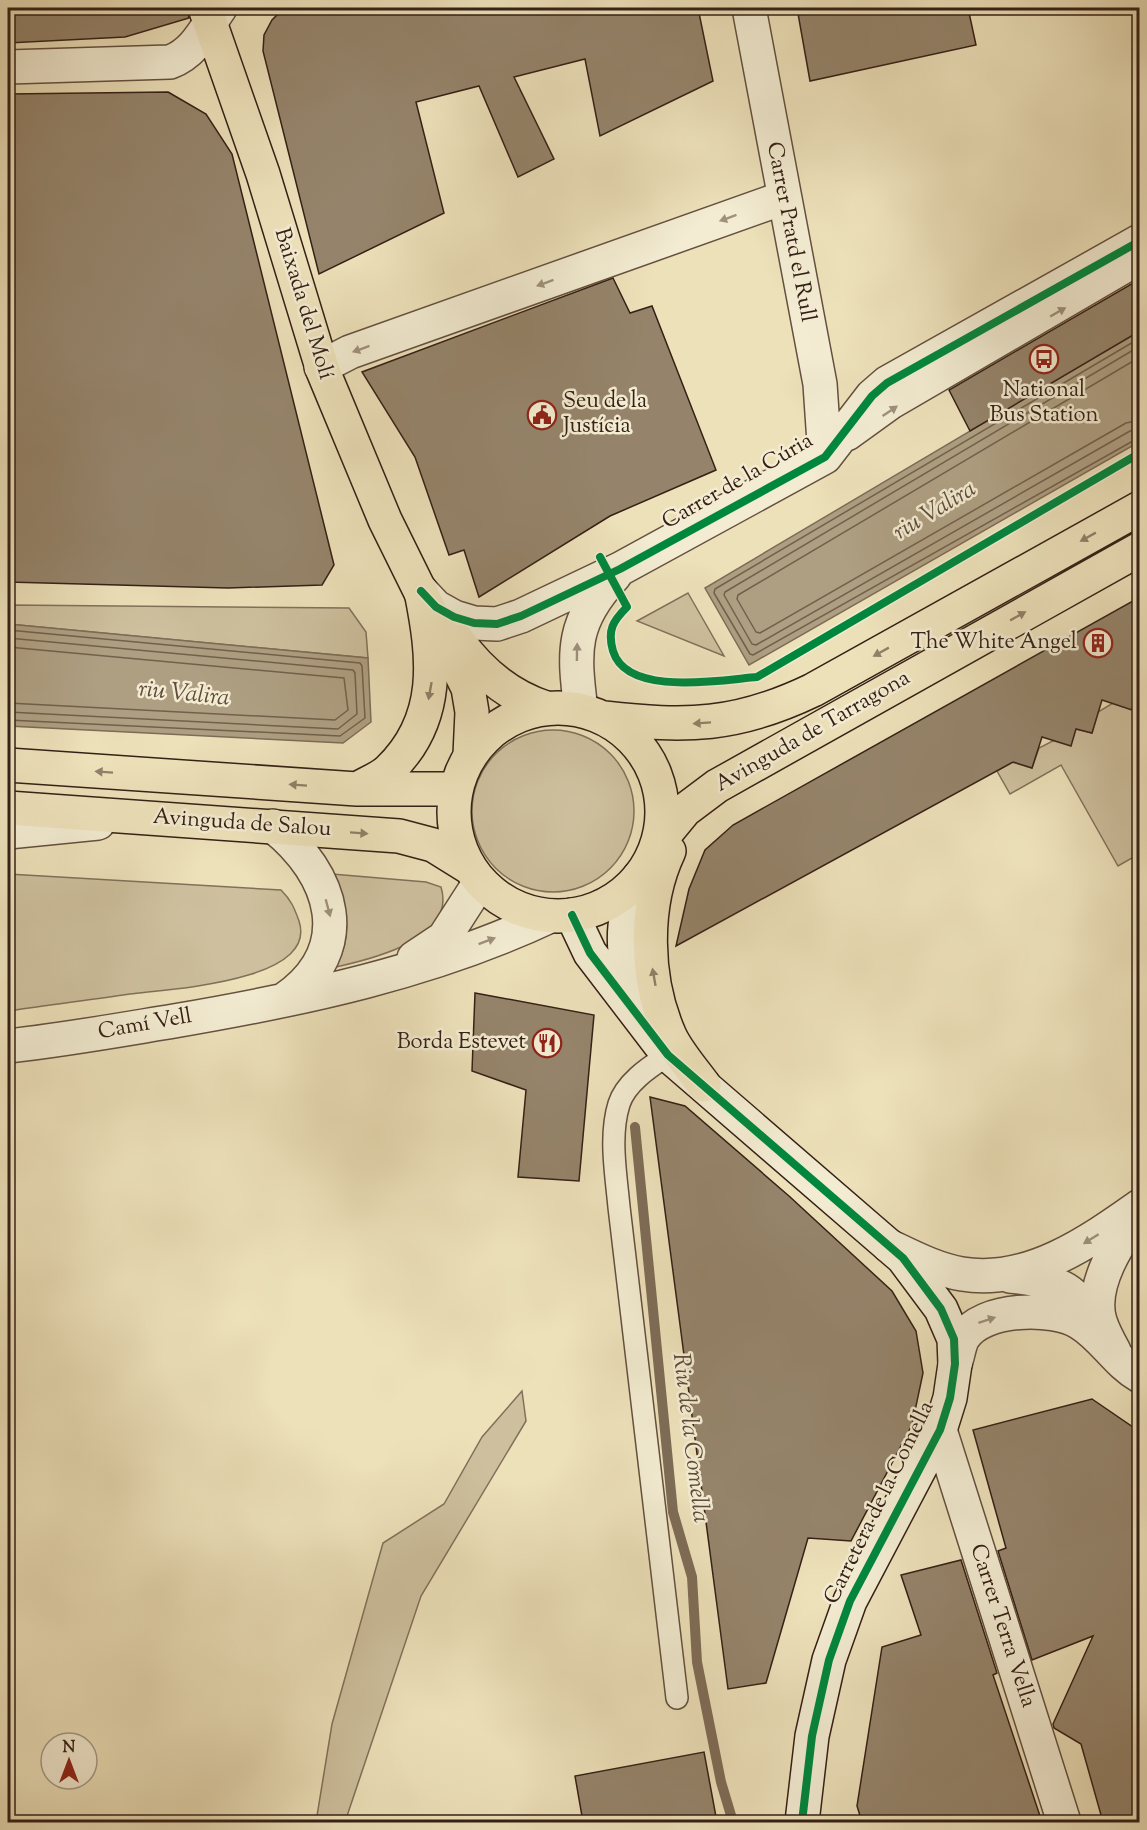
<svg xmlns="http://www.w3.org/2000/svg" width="1147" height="1830" font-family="'Sorts Mill Goudy',serif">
	<rect width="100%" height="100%" fill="#ede1ba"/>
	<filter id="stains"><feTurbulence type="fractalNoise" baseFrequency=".00333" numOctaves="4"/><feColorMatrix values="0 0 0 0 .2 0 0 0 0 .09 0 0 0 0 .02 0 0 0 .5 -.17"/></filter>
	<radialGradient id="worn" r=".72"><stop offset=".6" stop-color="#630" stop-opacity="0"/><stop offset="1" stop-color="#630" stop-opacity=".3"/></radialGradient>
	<path fill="#cec09e" stroke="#82705a" stroke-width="1.5" d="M688,593L724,656L637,621Z
		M8,605L349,608L366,632L368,658L8,624Z
		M1139,689V854L1118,866L1061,765L1010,794L997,771L1012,762L1032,768L1039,748L1076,729L1092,733L1098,712L1113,703L1132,709L1136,691Z
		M472 811a81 81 0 1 1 162 0a81 81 0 1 1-162 0Z
		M8,874L281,890C291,900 294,907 299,921C319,982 167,989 130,994C89,1000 48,1005 8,1011Z
		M332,874L426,882L441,887C457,939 372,959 336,967C354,932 347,908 332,874Z
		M522,1391L526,1421L421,1596L345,1822H316L332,1724L383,1543L444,1504L482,1437Z"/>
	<path fill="#ae9f82" stroke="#7e6c57" stroke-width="1.5" d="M1139,331V442L749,665L705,588Z
		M8,624L368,658L371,722L343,743L8,726Z"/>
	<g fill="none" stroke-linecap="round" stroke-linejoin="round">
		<path stroke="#72604c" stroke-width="1.5" d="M1140,338L715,589L714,593L750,654L753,655L1140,437
			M1140,346L725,592L724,595L752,644L756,645L1130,431L1140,429
			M1140,357L738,595L737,599L756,632L760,633L1126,423L1140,420
			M8,630L360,663L362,666L365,718L340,736L8,720
			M8,638L353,670L355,673L357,714L338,729L8,712
			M8,647L344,678L348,710L335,720L8,703"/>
		<path stroke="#7e6c57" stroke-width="10" d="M635,1127L673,1512L692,1577L697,1662L721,1782L733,1822"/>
	</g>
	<path fill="#95846b" stroke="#352016" stroke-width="1.5" d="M8,8H187L189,18L125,37L8,43Z
		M288,8H698L713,81L600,136L585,59L514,77L554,159L518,177L479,86L416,102L444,213L319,274L263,51L264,35L272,20L283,9Z
		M797,8H968L976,45L810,81Z
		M168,92L206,114L232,154L334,565L322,585L228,588L8,582V94Z
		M613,278L630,313L652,306L716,470L610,516L479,597L464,550L449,555L415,457L362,372Z
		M1140,279V331L970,431L949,390Z
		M1140,597V689L1136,691L1132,710L1102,700L1092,733L1076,729L1071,746L1042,737L1032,768L1013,762L676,946L689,889L705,850L733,825Z
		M475,993L594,1015L579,1181L518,1177L526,1090L472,1071Z
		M650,1097L685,1106L789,1196L892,1291L916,1331L923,1373L912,1425L851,1541L808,1538L766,1683L728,1689Z
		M1092,1399L1140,1432V1822H1103L1081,1744L1054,1728L1053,1724L1093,1636L1032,1660L998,1551L1006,1548L973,1430Z
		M961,1560L997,1673L993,1675L1042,1822H862L857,1806L882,1647L921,1635L901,1575Z
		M704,1752L717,1822H583L575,1776Z"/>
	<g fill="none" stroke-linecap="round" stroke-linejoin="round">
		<g stroke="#63503f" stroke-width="24">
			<path id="service" d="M850,439L893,408L1140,264
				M668,1055C650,1067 626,1082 619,1104C609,1136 616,1174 619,1207L677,1698"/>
		</g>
		<g stroke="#63503f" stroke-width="36">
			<path id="minor" d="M749,8L820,384L825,457
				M8,67L170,62C195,53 206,28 220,8
				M321,367L350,352L783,198
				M421,591L436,607L454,617L474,623L497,624L521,616L620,569L825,457L872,396L887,383L1140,241
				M581,710C573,648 572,623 615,575
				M273,826C334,874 357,949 285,999
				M8,832L98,823
				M414,958L444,938L480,882
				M8,1046C63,1040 119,1030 174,1021C303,999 431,972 550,916
				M889,1246C912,1257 937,1270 962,1274C1028,1285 1089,1242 1140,1206
				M1010,1276C1064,1282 1074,1287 1102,1334
				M1114,1351C1109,1342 1103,1331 1100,1321C1089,1285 1120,1240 1139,1212
				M955,1364C958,1356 959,1345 963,1338C982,1307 1053,1306 1080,1323C1103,1337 1117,1363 1140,1376
				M940,1430L1064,1822"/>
		</g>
		<g stroke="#352016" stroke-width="36">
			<path id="secondary" d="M639,877C635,892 627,910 625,926C622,954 630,983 639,1009
				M572,915L590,953L668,1055L903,1258L941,1309L954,1339L955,1364L950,1398L940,1430L850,1601L829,1660L812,1736L802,1822"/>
		</g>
		<g stroke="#352016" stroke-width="36">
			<path id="primary" d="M205,8L263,174L323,371L385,520L468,688L472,712L470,755
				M458,641C481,673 509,696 546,708"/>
		</g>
		<g stroke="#352016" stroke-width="36">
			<path id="trunk" d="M454 812a104 104 0 1 1 208 0a104 104 0 1 1-208 0Z
				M604,718C687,727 736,727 813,690L1140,508
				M8,765L357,789H455
				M357,789C367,783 381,778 389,770C442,719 434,657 421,591
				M8,808L399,836L433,845L470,868
				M657,844L685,810L717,786L1140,549
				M669,851C643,906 645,980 670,1036C678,1053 693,1070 704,1085"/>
		</g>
		<use href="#service" stroke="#f3ecd2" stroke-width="21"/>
		<use href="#minor" stroke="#f3ecd2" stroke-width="33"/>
		<use href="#secondary" stroke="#f3ecd2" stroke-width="33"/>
		<use href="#primary" stroke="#ede1ba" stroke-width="33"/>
		<use href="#trunk" stroke="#ede1ba" stroke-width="33"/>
		<g stroke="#f3ecd2" stroke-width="11">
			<path id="cycleway" d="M600,557L627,607C613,621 607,630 613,651C627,697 720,680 757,677L1140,453
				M421,591L436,607L454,617L474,623L497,624L521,616L620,569L825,457L872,396L887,383L1140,241
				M572,915L590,953L668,1055L903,1258L941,1309L954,1339L955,1364L950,1398L940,1430L850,1601L829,1660L812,1736L802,1822"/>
		</g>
		<use href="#cycleway" stroke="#00873e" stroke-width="8"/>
	</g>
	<defs><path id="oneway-solid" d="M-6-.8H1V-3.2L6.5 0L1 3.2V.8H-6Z" transform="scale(1.5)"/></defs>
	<g fill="#9e907d">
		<use href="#oneway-solid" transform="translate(728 218) rotate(160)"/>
		<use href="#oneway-solid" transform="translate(545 283) rotate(160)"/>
		<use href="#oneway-solid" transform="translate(1058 312) rotate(-30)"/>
		<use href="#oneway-solid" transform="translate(361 349) rotate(160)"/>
		<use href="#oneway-solid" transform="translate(890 411) rotate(-34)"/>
		<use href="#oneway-solid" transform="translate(577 652) rotate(-89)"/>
		<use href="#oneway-solid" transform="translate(328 908) rotate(75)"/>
		<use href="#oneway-solid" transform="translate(487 941) rotate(-21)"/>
		<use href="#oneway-solid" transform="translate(1091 1239) rotate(148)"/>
		<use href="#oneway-solid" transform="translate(987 1320) rotate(-18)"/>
	</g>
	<g fill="#918068">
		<use href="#oneway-solid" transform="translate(1088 537) rotate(151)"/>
		<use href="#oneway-solid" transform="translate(1018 616) rotate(-29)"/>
		<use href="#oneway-solid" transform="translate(881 652) rotate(151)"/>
		<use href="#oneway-solid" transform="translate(430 691) rotate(100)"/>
		<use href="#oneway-solid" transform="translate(702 723) rotate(176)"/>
		<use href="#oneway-solid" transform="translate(104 772) rotate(-176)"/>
		<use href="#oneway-solid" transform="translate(298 785) rotate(-176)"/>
		<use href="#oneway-solid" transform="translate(359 833) rotate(4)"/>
		<use href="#oneway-solid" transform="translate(654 977) rotate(-100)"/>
	</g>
	<defs>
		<g id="bus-ring" transform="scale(1.5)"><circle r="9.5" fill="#f3ecd2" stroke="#8f2418" stroke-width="1.5"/><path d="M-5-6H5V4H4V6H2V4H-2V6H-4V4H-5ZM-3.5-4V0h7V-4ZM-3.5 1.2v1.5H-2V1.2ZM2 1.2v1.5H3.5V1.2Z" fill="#8f2418"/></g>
		<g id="civic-ring" transform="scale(1.5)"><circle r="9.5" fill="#f3ecd2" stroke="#8f2418" stroke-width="1.5"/><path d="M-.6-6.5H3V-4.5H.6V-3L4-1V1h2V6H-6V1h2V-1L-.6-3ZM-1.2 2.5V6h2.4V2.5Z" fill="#8f2418"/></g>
		<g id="building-ring" transform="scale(1.5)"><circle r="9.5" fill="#f3ecd2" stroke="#8f2418" stroke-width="1.5"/><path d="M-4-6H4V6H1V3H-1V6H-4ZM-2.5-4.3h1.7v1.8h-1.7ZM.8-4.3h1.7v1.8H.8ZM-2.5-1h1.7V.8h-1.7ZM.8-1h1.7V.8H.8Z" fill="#8f2418"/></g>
		<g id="restaurant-ring" transform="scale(1.5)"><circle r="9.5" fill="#f3ecd2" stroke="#8f2418" stroke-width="1.5"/><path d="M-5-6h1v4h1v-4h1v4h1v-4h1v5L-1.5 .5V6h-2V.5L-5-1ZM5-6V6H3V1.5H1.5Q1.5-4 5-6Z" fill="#8f2418"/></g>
	</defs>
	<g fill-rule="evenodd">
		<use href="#bus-ring" x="1044" y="359"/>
		<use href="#civic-ring" x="542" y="415"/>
		<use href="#building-ring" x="1098" y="643"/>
		<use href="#restaurant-ring" x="547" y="1043"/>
	</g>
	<g text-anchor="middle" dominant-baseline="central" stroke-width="5" stroke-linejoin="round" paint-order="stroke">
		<g font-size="22" fill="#352016" stroke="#f3ecd2">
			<text transform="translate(790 232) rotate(79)">Carrer Pratd el Rull</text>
			<text transform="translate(303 304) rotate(73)">Baixada del Molí</text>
			<text transform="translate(738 482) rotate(-30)">Carrer de la Cúria</text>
			<text transform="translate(813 732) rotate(-30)">Avinguda de Tarragona</text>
			<text transform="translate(242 824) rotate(4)">Avinguda de Salou</text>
			<text transform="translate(145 1025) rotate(-10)">Camí Vell</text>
			<text transform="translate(880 1503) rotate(-64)">Carretera de la Comella</text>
			<text transform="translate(1002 1626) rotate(72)">Carrer Terra Vella</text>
		</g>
		<g font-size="22" fill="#352016" stroke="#f3ecd2" text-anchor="end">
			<text x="1044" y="391" text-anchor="middle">National<tspan x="1044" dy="25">Bus Station</tspan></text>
			<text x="563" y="402" text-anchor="start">Seu de la<tspan x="563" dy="25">Justícia</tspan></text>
			<text x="1077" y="643">The White Angel</text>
			<text x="526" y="1043">Borda Estevet</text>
		</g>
		<g font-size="24" font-style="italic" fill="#5f4c3c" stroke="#f3ecd2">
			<text transform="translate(935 511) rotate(-31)">riu Valira</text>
			<text transform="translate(184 694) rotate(6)">riu Valira</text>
			<text transform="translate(690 1438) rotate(83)">Riu de la Comella</text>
		</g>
	</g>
	<rect width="1147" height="1830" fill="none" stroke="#ede1ba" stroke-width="30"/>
	<rect x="9" y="9" width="1129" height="1812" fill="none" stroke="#352016" stroke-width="3"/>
	<rect x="15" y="15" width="1117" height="1800" fill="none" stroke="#352016" stroke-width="1.5"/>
	<g transform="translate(69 1761)"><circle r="28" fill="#f3ecd2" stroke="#a79a87" stroke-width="1.5"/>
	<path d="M0-4.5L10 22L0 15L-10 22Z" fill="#8f2418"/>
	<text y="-9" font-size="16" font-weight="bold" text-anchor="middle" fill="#352016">N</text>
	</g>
	<rect width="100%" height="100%" filter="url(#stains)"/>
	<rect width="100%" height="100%" fill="url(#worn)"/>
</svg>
